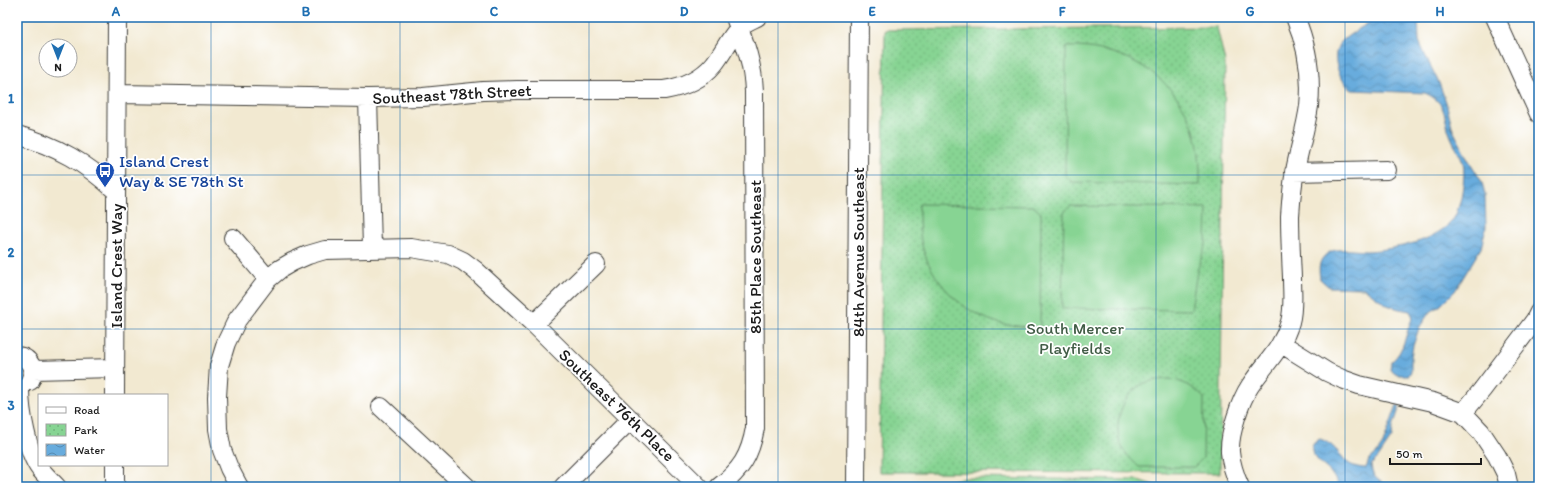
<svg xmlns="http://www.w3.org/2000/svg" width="1556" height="504" font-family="Itim,sans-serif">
	<defs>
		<pattern id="park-dots" width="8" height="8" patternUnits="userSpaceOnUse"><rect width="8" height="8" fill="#87d493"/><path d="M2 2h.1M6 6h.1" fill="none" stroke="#74b57e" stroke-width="1.8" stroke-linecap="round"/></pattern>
		<pattern id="water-waves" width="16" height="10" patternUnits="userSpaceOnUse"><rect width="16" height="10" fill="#68acdd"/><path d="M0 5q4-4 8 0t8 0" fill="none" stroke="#558bb2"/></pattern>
	</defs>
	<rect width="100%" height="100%" fill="#fff"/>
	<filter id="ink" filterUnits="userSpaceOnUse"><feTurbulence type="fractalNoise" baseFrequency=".025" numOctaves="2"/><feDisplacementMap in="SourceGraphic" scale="8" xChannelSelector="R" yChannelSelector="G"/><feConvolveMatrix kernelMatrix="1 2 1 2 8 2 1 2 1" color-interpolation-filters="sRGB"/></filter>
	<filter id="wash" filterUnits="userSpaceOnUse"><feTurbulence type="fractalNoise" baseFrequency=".012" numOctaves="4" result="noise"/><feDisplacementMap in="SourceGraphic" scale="16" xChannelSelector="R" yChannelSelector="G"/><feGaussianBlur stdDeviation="0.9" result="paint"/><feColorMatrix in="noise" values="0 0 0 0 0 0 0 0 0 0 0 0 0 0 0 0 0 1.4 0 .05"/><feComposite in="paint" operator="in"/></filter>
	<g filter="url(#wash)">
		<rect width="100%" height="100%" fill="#f2e9d1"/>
		<path fill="url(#park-dots)" stroke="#527858" d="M1217,27L1225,62L1220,473L879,472L885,30Z"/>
		<path fill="#87d493" stroke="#527858" d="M1066,47C1127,45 1183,80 1197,142C1200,156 1200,170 1200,185L1072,182L1065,175Z
			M919,204L1033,206L1041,213L1040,327C1027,327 1015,326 1003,324C963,315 929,280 921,241C919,229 919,216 919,204Z
			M1071,206L1207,208L1206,244L1197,271L1191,310L1062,308L1064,212Z
			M1168,379C1185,382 1192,386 1204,398L1203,458L1194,467H1139C1132,460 1125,454 1121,445C1113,424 1121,397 1141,385C1149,380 1159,380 1168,379Z
			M965,478L1138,480L1160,487H937L949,481Z"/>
		<path fill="url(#water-waves)" stroke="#42647c" d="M1373,17H1418L1419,41L1426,57L1439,83L1446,102L1453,130L1468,159L1482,182L1485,195L1486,227L1481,248L1455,291L1441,305L1429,313L1419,328L1413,346L1411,357V371L1409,375H1397L1390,370L1391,362C1406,350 1405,332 1413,317L1410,311L1399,309L1387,305L1364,288L1329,287L1320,279C1318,266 1319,257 1332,251C1340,248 1359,251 1368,251C1386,250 1420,244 1435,234C1441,231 1451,224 1454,218C1461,206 1466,176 1463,162C1460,153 1454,145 1451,137C1442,116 1449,104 1425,93L1352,90C1339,81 1329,55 1341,42C1349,34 1361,28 1370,22Z
			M1397,405L1400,406L1393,427L1392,437L1378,458L1371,465C1373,479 1378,480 1390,487H1339C1337,482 1334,477 1331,473C1324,465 1299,449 1320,439C1333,443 1338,453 1347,462C1351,466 1360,468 1366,468L1369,460L1377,453L1383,444Z"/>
	</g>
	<g filter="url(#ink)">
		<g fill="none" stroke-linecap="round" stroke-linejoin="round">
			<g stroke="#3c3b37" stroke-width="20">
				<path id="minor" d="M1495,17L1539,114
					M117,94L368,98L423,97L483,91L517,90H664C683,87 701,80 714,64C723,53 729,39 739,28C743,23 751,20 757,17
					M368,98L372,248
					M17,135C57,146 86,163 116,191
					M1294,172L1387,170
					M233,238L268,279
					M534,324L699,487
					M1282,344L1327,372L1342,379L1359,385L1433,402L1463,413L1481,432L1497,456L1506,474L1509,487
					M17,356C30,357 36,370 30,381
					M33,370L115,368
					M20,389C20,410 27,452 40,469C45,475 51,481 57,487
					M115,395L117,17
					M381,407L467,487
					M1463,413L1482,390L1535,320L1539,312
					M115,487V465
					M239,487L229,468L222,450L218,429L217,397L219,366L226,343L237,320L268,279L280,269L292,262L308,255L325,250L411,248L448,254L463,261L475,270L534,324L596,264
					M563,487L631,419
					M719,487C741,470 750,456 755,428L754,91C753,65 745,43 736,20
					M856,487L859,17
					M1240,487C1235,476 1231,464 1230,452C1229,434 1240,401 1250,386C1265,363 1282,350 1290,322C1294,308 1292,292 1292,277C1291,257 1290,237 1290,216C1291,201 1292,186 1295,171C1299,149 1306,128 1309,106C1312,76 1307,45 1295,17"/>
			</g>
			<use href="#minor" stroke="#fff" stroke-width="18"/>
		</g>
	</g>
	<path fill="none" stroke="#1f6fb2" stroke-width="1" stroke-opacity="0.55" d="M211,17V487M400,17V487M589,17V487M778,17V487M967,17V487M1156,17V487M1345,17V487M17,175H1539M17,329H1539"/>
	<defs>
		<g id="bus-pin" transform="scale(1)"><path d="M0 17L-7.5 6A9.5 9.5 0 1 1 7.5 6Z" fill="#1a4fb4" stroke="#fff"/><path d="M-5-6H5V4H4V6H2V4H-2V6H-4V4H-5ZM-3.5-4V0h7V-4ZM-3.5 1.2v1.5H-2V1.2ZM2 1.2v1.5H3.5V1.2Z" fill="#fff"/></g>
	</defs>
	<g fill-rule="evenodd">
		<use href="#bus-pin" x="105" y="171"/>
	</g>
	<g text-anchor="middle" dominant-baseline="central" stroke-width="3.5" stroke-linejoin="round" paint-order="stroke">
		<g font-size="17" fill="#1c1c1c" stroke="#fff">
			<text transform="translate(452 94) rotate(-3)">Southeast 78th Street</text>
			<text transform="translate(858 252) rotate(-90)">84th Avenue Southeast</text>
			<text transform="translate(755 257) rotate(-90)">85th Place Southeast</text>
			<text transform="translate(116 266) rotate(-90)">Island Crest Way</text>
			<text transform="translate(617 405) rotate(44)">Southeast 76th Place</text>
		</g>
		<g font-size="17" fill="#164399" stroke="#fff" text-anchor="start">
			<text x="119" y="161">Island Crest<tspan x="119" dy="20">Way &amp; SE 78th St</tspan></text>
		</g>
		<g font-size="17" fill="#415c46" stroke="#fff">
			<text x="1075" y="328">South Mercer<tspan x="1075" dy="20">Playfields</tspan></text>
		</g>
	</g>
	<rect width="1556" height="504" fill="none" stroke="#fff" stroke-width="44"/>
	<rect x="38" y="394" width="130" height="72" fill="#ffffff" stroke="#a4a4a4"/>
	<rect x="46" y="407" width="20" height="6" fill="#ffffff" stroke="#a4a4a4"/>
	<text x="74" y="414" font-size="12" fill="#1c1c1c">Road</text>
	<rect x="46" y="424" width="20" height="12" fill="url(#park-dots)" stroke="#a4a4a4"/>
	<text x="74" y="434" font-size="12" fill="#1c1c1c">Park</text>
	<rect x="46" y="444" width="20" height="12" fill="url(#water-waves)" stroke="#a4a4a4"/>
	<text x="74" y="454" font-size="12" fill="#1c1c1c">Water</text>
	<g transform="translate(58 58) rotate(180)"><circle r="19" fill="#ffffff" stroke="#a4a4a4"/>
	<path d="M0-3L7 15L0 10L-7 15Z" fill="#1f6fb2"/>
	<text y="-6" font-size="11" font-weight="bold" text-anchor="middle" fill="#1c1c1c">N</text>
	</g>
	<path d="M1390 458v6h91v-6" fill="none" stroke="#1c1c1c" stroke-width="2"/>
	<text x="1396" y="458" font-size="12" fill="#1c1c1c" stroke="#ffffff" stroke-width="3" paint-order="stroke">50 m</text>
	<rect x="22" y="22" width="1512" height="460" fill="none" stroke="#1f6fb2" stroke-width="1.5"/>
	<g font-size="13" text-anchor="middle" font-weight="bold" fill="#1f6fb2">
		<text x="116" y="16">A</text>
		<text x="306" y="16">B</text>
		<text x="494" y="16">C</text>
		<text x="684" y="16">D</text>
		<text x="872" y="16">E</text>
		<text x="1062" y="16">F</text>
		<text x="1250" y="16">G</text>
		<text x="1440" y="16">H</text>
		<text x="11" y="103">1</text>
		<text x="11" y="257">2</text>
		<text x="11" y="410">3</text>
	</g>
</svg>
